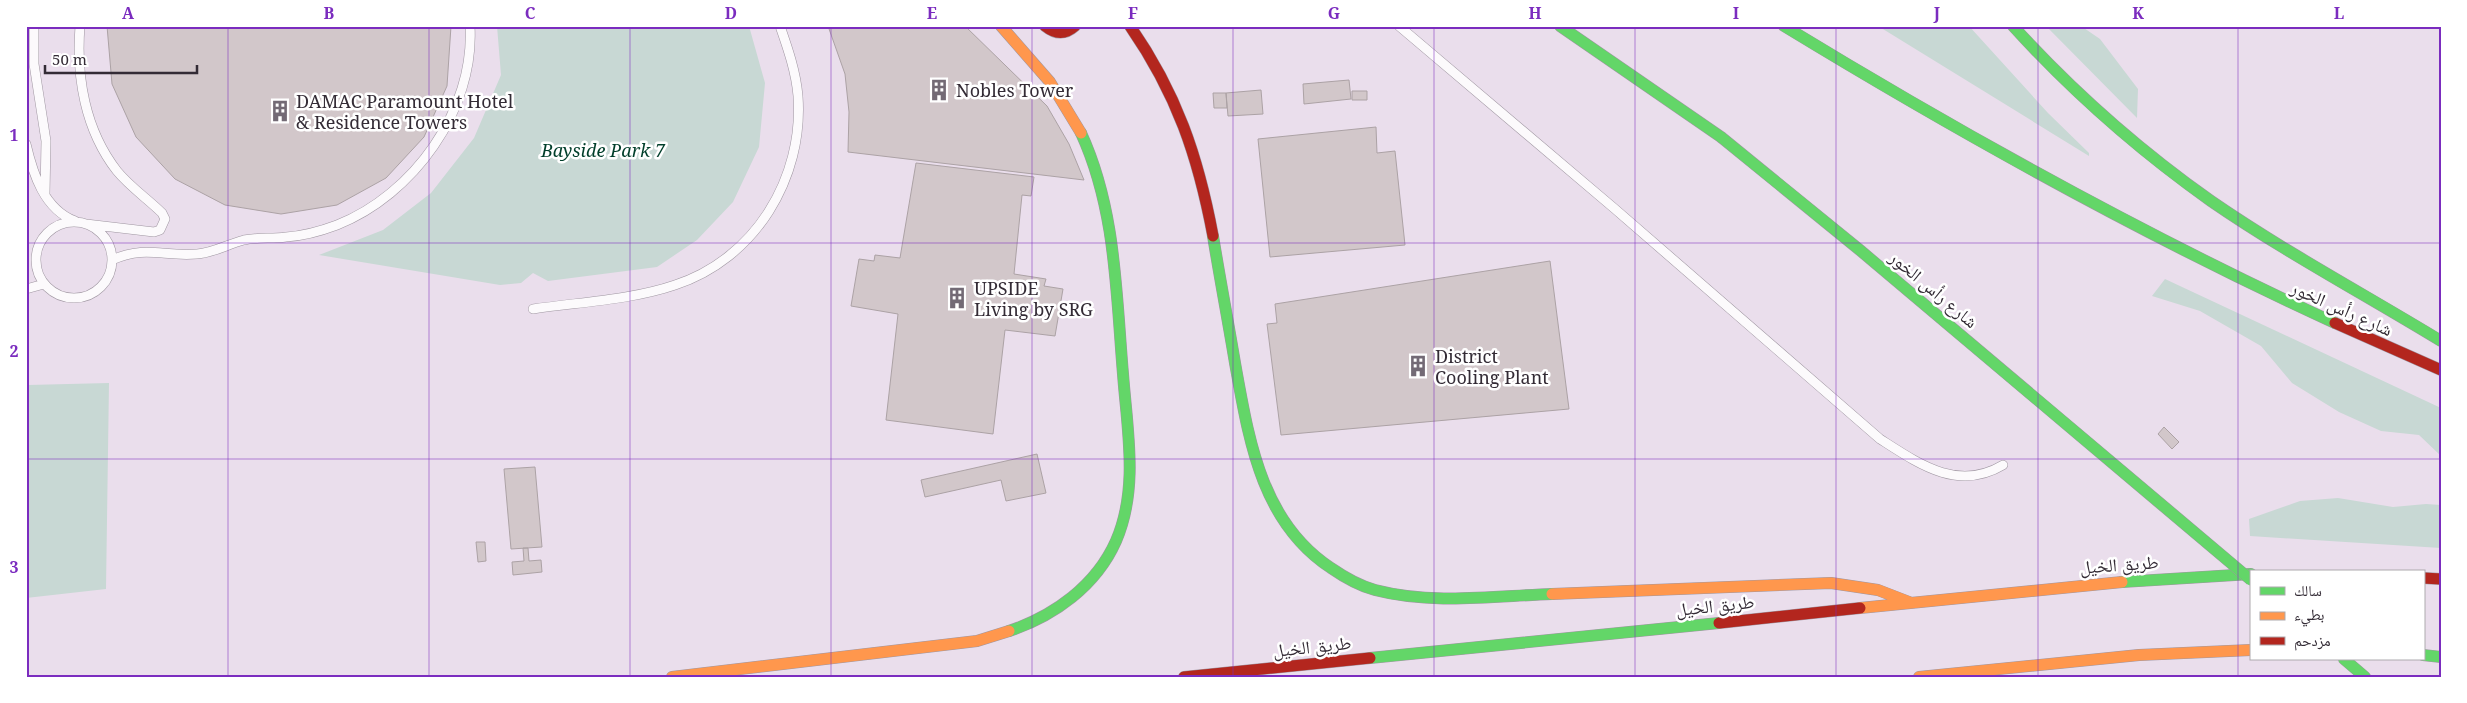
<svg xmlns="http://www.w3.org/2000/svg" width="2467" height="703" font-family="'Noto Serif','Noto Naskh Arabic',serif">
	<rect width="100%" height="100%" fill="#eadeec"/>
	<path fill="#c8d8d4" d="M497,26H749L765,83L759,147L733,202L697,240L657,267L548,281L533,273L521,283L500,285L319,255L383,230L431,193L474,138L501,75Z
		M1878,26H1969L2048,113L2089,153V156Z
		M2046,26H2081L2100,39L2138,89L2137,118Z
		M2165,279L2441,408V456L2419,435L2381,431L2339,412L2292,383L2261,346L2200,311L2152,296Z
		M26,382L28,385L109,383L106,589L26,598Z
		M2338,498L2393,507L2426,504L2441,505V548L2250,536L2249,519L2300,501Z"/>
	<path fill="#d2c7ca" stroke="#aca2a5" d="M451,26L447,86L424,137L386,178L337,205L281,214L225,205L175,179L136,137L112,84L107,26Z
		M828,26H965L1047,106L1069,144L1084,180L848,152L849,112L845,74Z
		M1349,80L1351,99L1304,104L1303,84Z
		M1261,90L1263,114L1228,116L1226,93Z
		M1352,91H1367V100H1352Z
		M1213,93H1226L1227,108H1214Z
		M1376,127L1377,153L1395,151L1405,245L1270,257L1258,139Z
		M916,163L1034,177L1031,196L1022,195L1014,274L1046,279L1044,286L1063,289L1055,336L1005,330L993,434L886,420L898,314L851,306L859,259L874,261L875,255L900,258Z
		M1550,261L1569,409L1281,435L1267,324L1277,323L1275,304Z
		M2164,427L2179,442L2172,449L2158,434Z
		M1037,454L1046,493L1006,501L1001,480L925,497L921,480Z
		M535,467L542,547L511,549L504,469Z
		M476,542H485L486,561L478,562Z
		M523,548H528L529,561L541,560L542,572L513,575L512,562L524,561Z"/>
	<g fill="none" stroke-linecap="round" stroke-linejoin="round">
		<g stroke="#9f96a1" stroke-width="10">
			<path id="lane" d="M34,26V64L46,141L45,194
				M80,26C76,77 85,130 117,171C130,187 148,199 162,213L165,219L160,230L154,232L86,224
				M1399,26L1615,209L1880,439C1919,464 1958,492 2003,465
				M26,144C33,174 44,209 75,221
				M36 260a38 38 0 1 1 76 0a38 38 0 1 1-76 0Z
				M112,260C146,245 163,257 197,254C213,253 228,244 244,240C258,237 272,239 286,237C303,236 321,231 337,225C413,195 475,110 470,26
				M26,289L44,284
				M533,309C580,302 631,300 675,285C755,259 804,178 798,96C796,72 788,49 780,26"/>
		</g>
		<g stroke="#9f96a1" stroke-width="12">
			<path id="fast" d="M1560,26L1721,137
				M1784,26C1963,135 2145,236 2335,323
				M2013,26C2073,92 2139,150 2211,201C2285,252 2364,294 2441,341
				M1213,236C1220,279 1228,321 1235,363C1249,440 1261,522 1331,568C1344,577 1360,586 1375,590C1433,605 1494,596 1552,594
				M2122,582L2251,574
				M1009,631C1054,616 1096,586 1116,541C1139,488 1127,429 1123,374C1116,292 1116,209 1081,133
				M2423,655L2441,657
				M1370,658L1719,623
				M2344,659L2365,677"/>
		</g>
		<g stroke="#9f96a1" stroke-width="12">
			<path id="slow" d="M1001,26L1050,82L1081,133
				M1552,594L1831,583L1878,590L1909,602
				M1860,608L2122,582
				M672,677L977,641L1009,631
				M1919,677L2139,655L2251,650"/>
		</g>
		<g stroke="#9f96a1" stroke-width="12">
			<path id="jam" d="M1045,26C1055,34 1065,35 1075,26
				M1130,26C1177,94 1198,156 1213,236
				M2335,323L2441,370
				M2423,578L2441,579
				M1719,623L1860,608
				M1184,677L1370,658"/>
		</g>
		<use href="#lane" stroke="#fcfafc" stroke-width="9"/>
		<use href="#fast" stroke="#63d668" stroke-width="11"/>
		<use href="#slow" stroke="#ff974d" stroke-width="11"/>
		<use href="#jam" stroke="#b3261e" stroke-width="11"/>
		<g stroke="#9f96a1" stroke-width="12" stroke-linecap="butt">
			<path id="fast-bridge" d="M1721,137L1861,251L2251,580"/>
		</g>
		<use href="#fast-bridge" stroke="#63d668" stroke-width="11"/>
	</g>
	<path fill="none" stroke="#7b2cbf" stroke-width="1" stroke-opacity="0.55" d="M228,26V677M429,26V677M630,26V677M831,26V677M1032,26V677M1233,26V677M1434,26V677M1635,26V677M1836,26V677M2038,26V677M2238,26V677M26,243H2441M26,459H2441"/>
	<defs>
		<g id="building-bare" transform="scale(1.725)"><path d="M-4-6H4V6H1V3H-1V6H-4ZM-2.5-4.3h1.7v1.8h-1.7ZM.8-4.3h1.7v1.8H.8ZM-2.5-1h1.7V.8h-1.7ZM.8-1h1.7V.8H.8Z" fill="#736a75" stroke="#fff" stroke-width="2.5" paint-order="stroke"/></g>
	</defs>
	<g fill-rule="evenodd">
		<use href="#building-bare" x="939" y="90"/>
		<use href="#building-bare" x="280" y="111"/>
		<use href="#building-bare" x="957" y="298"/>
		<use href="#building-bare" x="1418" y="366"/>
	</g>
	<g text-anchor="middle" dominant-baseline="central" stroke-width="5" stroke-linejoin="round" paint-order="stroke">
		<g font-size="18" fill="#332b35" stroke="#fff" text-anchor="start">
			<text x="956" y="90">Nobles Tower</text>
			<text x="296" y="101">DAMAC Paramount Hotel<tspan x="296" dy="21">&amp; Residence Towers</tspan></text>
			<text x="974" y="288">UPSIDE<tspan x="974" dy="21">Living by SRG</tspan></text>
			<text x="1435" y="356">District<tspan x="1435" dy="21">Cooling Plant</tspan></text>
		</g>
		<g font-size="18" font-style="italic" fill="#003e2a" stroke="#fff">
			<text x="603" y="150">Bayside Park 7</text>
		</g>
		<g font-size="18" fill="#332b35" stroke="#fff">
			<text transform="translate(1934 289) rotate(40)">شارع رأس الخور</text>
			<text transform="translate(2342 308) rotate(24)">شارع رأس الخور</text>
			<text transform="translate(2119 564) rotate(-4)">طريق الخيل</text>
			<text transform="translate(1715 605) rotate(-6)">طريق الخيل</text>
			<text transform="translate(1312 646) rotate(-6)">طريق الخيل</text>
		</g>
	</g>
	<rect width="2467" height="703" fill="none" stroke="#ffffff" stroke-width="55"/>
	<rect x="2250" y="570" width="175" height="90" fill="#ffffff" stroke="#adaaae"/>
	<rect x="2260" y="587" width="25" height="8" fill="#63d668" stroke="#adaaae"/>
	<text x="2294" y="596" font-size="15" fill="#332b35">سالك</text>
	<rect x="2260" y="612" width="25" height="8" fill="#ff974d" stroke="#adaaae"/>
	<text x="2294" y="620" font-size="15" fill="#332b35">بطيء</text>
	<rect x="2260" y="637" width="25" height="8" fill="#b3261e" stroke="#adaaae"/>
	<text x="2294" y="646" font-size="15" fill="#332b35">مزدحم</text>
	<path d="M45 65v8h152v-8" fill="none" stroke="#332b35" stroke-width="2.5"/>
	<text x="52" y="65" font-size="15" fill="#332b35" stroke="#ffffff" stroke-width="4" paint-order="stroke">50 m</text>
	<rect x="28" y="28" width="2412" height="648" fill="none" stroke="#7b2cbf" stroke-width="2"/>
	<g font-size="16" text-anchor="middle" font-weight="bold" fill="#7b2cbf">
		<text x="128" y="19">A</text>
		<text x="329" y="19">B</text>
		<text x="530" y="19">C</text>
		<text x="731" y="19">D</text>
		<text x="932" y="19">E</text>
		<text x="1133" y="19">F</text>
		<text x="1334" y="19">G</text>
		<text x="1535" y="19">H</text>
		<text x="1736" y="19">I</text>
		<text x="1937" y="19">J</text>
		<text x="2138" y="19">K</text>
		<text x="2339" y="19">L</text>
		<text x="14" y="141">1</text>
		<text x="14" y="357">2</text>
		<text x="14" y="573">3</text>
	</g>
</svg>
